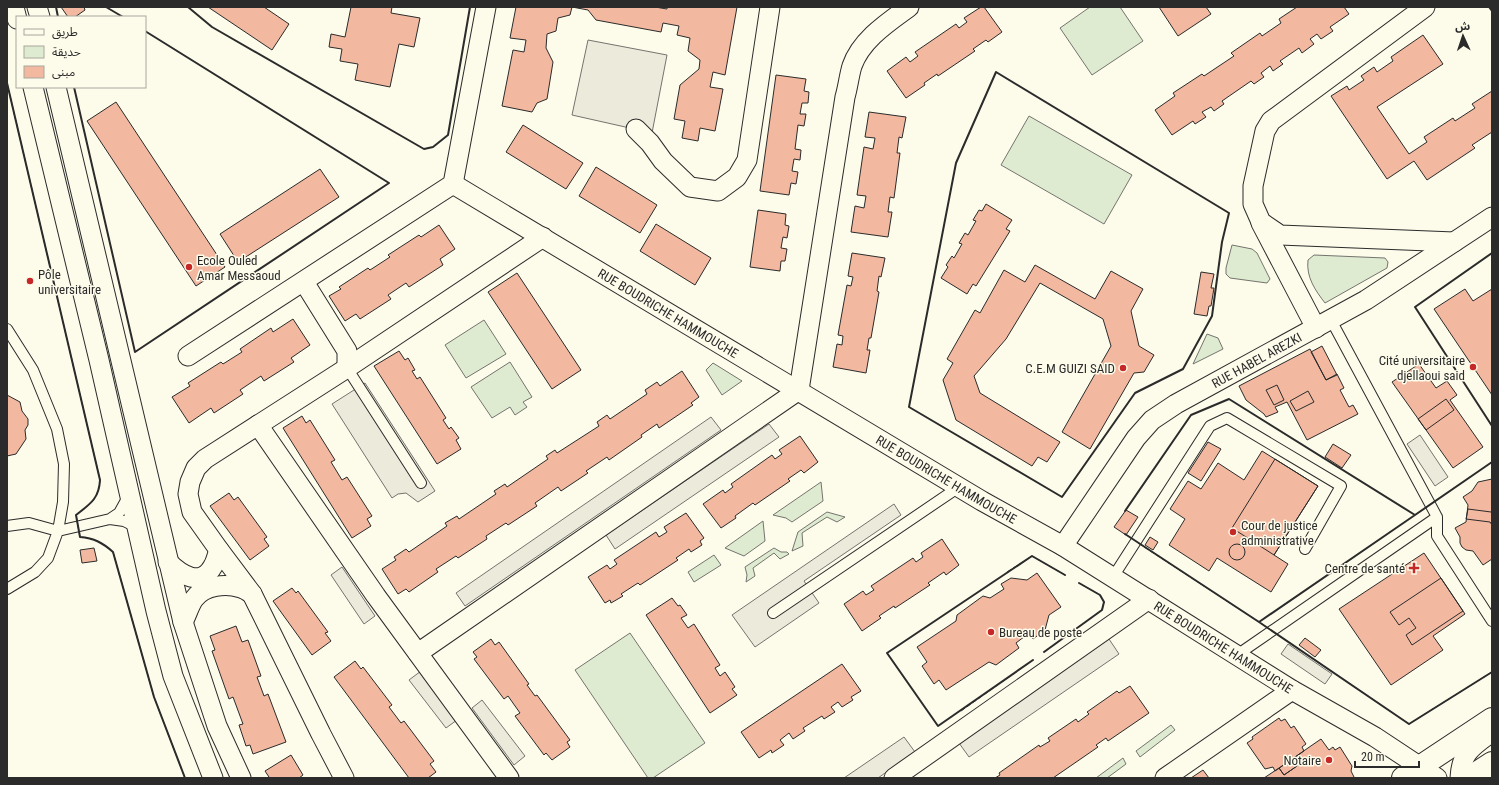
<svg xmlns="http://www.w3.org/2000/svg" width="1499" height="785" font-family="'Roboto Condensed','Noto Sans Arabic',sans-serif">
	<rect width="100%" height="100%" fill="#fdfbea"/>
	<path fill="#deebd1" stroke="#74746e" d="M1090,7H1120L1143,41L1092,75L1060,28Z
		M1029,116L1132,175L1104,224L1001,165Z
		M1232,245L1252,249L1257,253L1270,279L1267,283L1230,278L1226,274V268Z
		M1314,255L1385,258L1388,262L1387,268L1325,303C1315,290 1306,277 1308,260Z
		M484,320L506,354L466,378L445,345Z
		M1207,334L1218,338L1223,349L1193,364Z
		M510,362L532,397L523,402L527,407L515,415L510,407L492,418L471,387Z
		M713,363L742,381L722,395L706,370Z
		M821,482L823,501L792,522L786,518L773,515Z
		M827,512L845,517L837,522L827,517L802,533L803,546L792,551L798,532Z
		M763,521L765,541L744,556L725,548Z
		M774,548L781,552H787L789,554L780,559L774,553L753,568L755,576L746,582L747,575L745,567Z
		M714,555L721,565L694,582L688,572Z
		M630,633L705,743L653,778H648L575,670Z
		M1171,725L1175,730L1140,757L1136,751Z
		M1123,758L1126,764L1107,778H1096Z"/>
	<path fill="#eceadb" stroke="#74746e" d="M588,40L667,55L652,133L572,115Z
		M365,383L435,491L418,502L406,493L398,494L392,498L332,404Z
		M711,417L721,430L465,606L456,593Z
		M769,424L779,437L615,549L606,535Z
		M1420,435L1448,477L1435,486L1407,444Z
		M894,504L901,515L804,581L819,603L755,647L732,615Z
		M342,567L375,616L364,624L331,575Z
		M1109,639L1119,654L969,757L959,743Z
		M1288,644L1332,674L1325,684L1281,654Z
		M421,671L457,720L446,728L409,680Z
		M482,700L525,756L514,765L472,708Z
		M904,737L915,752L878,778H844Z"/>
	<path fill="#f2b8a0" stroke="#2b2b2b" d="M61,7H84L85,10L75,17H68Z
		M208,7H264L289,24L272,50Z
		M351,7H392L391,13L420,18L414,47L399,44L390,87L355,80L358,64L340,61L342,49L329,47L331,34L345,37Z
		M516,7H572L570,15L558,18L556,31L547,34L546,48L553,62L547,99L537,103L532,112L502,106L513,50L524,52L526,40L510,38Z
		M572,7H655L667,9V7H737L725,75L713,72L710,87L723,89L715,131L700,128L698,141L682,138L685,121L674,119L680,85L699,69L700,60L688,51L690,38L677,35L679,26L663,23L661,32L596,20L588,10Z
		M981,7H984L1002,32L988,42L986,40L973,49L975,51L938,76L937,74L924,83L925,85L906,98L887,71L906,57L910,62L918,56L915,52L956,24L959,28L967,22L964,18Z
		M1159,7H1206L1211,14L1178,36Z
		M1297,7H1344L1349,14L1330,27L1333,31L1321,39L1317,34L1310,39L1314,44L1302,53L1299,48L1280,61L1283,64L1273,71L1270,66L1261,73L1264,77L1254,84L1251,81L1222,101L1224,104L1214,111L1211,107L1202,112L1206,117L1195,124L1193,121L1172,135L1155,110L1175,96L1173,93L1202,74L1204,76L1234,56L1231,53L1260,33L1262,36L1281,23L1279,19Z
		M1423,35L1443,64L1377,107L1409,154L1427,142L1424,137L1453,118L1455,121L1475,108L1472,104L1492,91V132L1472,145L1475,148L1427,180L1414,161L1387,179L1331,96L1347,86L1349,90L1364,80L1361,76L1374,67L1377,72L1393,61L1391,57Z
		M776,75L806,79L804,91L809,92L808,103H802L800,114H806L804,126L798,125L795,149L801,150L800,160L794,159L792,171L798,172L796,184L791,183L789,195L760,191Z
		M116,102L225,267L196,286L87,121Z
		M869,112L906,117L902,138L899,137L897,153H900L894,198L890,197L888,212H892L888,237L851,232L855,206L864,208L866,196L857,195L864,147L873,149L875,138L865,137Z
		M523,125L583,163L566,189L506,152Z
		M596,167L657,205L640,233L579,196Z
		M320,169L339,197L238,262L220,234Z
		M986,204L1012,220L1006,229L1010,231L976,286L973,284L967,294L941,278L948,267L946,265L952,256L954,258L962,244L959,243L965,233L968,235L976,221L973,220L979,210L982,211Z
		M758,210L786,214L785,225L789,226L787,238L783,237L781,248L787,249L785,261H781L780,271L750,267Z
		M656,224L711,258L695,285L640,251Z
		M439,225L455,249L440,259L443,265L409,287L406,283L388,295L391,299L360,319L356,314L345,321L329,296L341,289L339,287L368,268L370,270L390,257L388,255L419,235L421,237Z
		M852,253L885,258L881,277L879,276L877,291L879,292L871,338H869L867,350H870L866,373L833,367L837,344L842,345L843,336L838,335L847,285L851,286L853,277L848,276Z
		M1035,265L1095,299L1111,271L1143,289L1131,311L1139,346L1154,355L1144,372L1134,373L1090,449L1062,432L1111,346L1103,319L1040,283L1006,339L974,376L980,393L1060,442L1047,462L1038,457L1032,466L956,420L943,380L953,363L947,359L975,310L980,313L1004,270L1025,282Z
		M1201,272L1214,274L1211,288H1214L1211,306H1209L1207,316L1194,314Z
		M517,273L581,370L552,389L488,292Z
		M1465,289L1473,301L1492,289V395L1434,309Z
		M293,319L310,345L291,358L294,362L264,381L261,376L240,390L243,394L214,413L211,408L189,423L172,397L190,386L188,383L221,362L223,364L242,352L240,349L271,328L273,332Z
		M1322,346L1337,375L1326,380L1311,352Z
		M1310,349L1326,380L1337,374L1344,388L1340,390L1349,407L1353,405L1358,414L1307,440L1287,402L1275,407L1278,412L1266,417L1264,414L1246,400L1239,386Z
		M399,351L405,360L408,358L415,370L412,371L417,379L420,377L446,418L443,420L449,429L451,427L459,438L456,440L461,449L437,464L374,366Z
		M1419,364L1436,388L1447,381L1457,395L1450,400L1483,447L1453,468L1392,382Z
		M682,371L699,397L691,403L693,405L659,428L657,424L641,435L642,437L609,460L607,457L586,471L588,473L561,491L558,487L535,503L537,506L508,525L506,523L486,536L487,539L458,558L456,556L436,569L438,572L409,592L406,589L398,594L382,569L396,560L394,557L406,549L409,552L447,526L445,523L457,516L459,519L496,494L494,491L505,484L507,487L548,459L546,456L555,450L557,453L599,426L597,422L607,415L610,419L647,394L645,390L657,382L660,386Z
		M1277,385L1284,400L1274,405L1266,390Z
		M1308,391L1314,402L1296,411L1290,401Z
		M7,395L20,402L22,411L28,419V425L25,430L26,439L16,454L7,456Z
		M1446,399L1454,410L1426,430L1418,419Z
		M302,416L306,423L310,420L335,460L331,462L342,480L347,477L372,516L367,519L371,526L352,538L283,428Z
		M800,436L818,462L804,473L801,470L788,479L790,481L755,505L753,503L735,516L736,518L721,528L703,504L723,490L725,493L733,487L731,484L772,455L775,459L782,454L779,450Z
		M1208,442L1221,449L1201,481L1188,473Z
		M1333,444L1351,455L1342,468L1325,457Z
		M1262,451L1318,486L1274,555L1288,564L1271,592L1217,558L1209,571L1169,545L1185,519L1170,509L1188,481L1201,489L1218,463L1244,480Z
		M1275,459L1318,486L1274,555L1232,528Z
		M1492,479V559L1483,565L1473,551L1466,550L1462,547L1460,543V537L1455,528L1466,522L1468,505L1463,497L1472,491L1478,482Z
		M229,493L234,500L238,497L267,537L264,539L269,546L250,560L210,506Z
		M1468,509L1491,512L1492,511V525L1490,522L1466,519Z
		M1126,510L1138,517L1126,535L1114,527Z
		M686,513L704,538L700,541L702,545L691,552L689,549L676,558L678,560L640,585L638,583L621,594L623,596L611,603L610,600L605,603L588,577L607,565L610,569L617,564L614,560L656,532L659,537L667,532L664,527Z
		M1150,537L1158,542L1153,550L1145,545Z
		M942,539L959,565L946,575L944,572L928,583L930,585L895,608L894,606L879,616L881,618L862,631L844,604L863,591L866,595L874,590L871,586L913,558L916,562L923,557L921,553Z
		M1229 552a8 8 0 1 1 16 0a8 8 0 1 1-16 0Z
		M94,548L97,561L82,563L80,550Z
		M1424,553L1465,614L1433,636L1443,650L1391,685L1339,609Z
		M1037,573L1061,607L1049,615L1045,630L1033,639L1029,633L1016,643L1019,648L996,665L989,662L946,690L939,680L934,684L922,666L927,662L917,647L956,621L957,615L983,596L990,598L1004,589L1001,584L1011,578L1027,580Z
		M1441,578L1463,611L1412,645L1406,635L1416,628L1409,618L1399,625L1390,612Z
		M292,588L296,593L298,591L328,632L325,633L331,641L312,655L273,601Z
		M672,598L678,606L680,605L687,615L681,618L688,628L694,624L720,665L715,668L720,676L725,672L735,687L732,689L737,695L710,713L646,615Z
		M236,626L242,642L248,640L261,676L257,677L264,696L268,694L286,742L253,754L250,745L246,746L239,725L243,724L233,697L229,699L212,651L215,650L210,636Z
		M1305,638L1321,650L1315,657L1299,645Z
		M491,639L495,645L499,642L529,684L527,685L535,696L537,695L570,740L567,742L570,747L552,760L546,753L544,755L515,716L520,713L508,696L504,699L474,659L477,657L473,652Z
		M355,661L361,669L363,667L392,705L389,707L401,723L404,721L434,761L430,764L436,772L428,778H409L334,677Z
		M842,664L861,691L851,697L853,700L842,707L838,702L831,707L835,712L824,719L822,716L803,728L805,731L793,739L789,733L780,740L784,745L772,753L771,750L759,758L741,732Z
		M1130,686L1149,713L1108,741L1106,738L1096,745L1098,747L1053,778H995L1000,775L999,773L1039,745L1040,747L1050,741L1048,738L1076,719L1078,722L1089,714L1087,712L1117,691L1119,693Z
		M1279,718L1281,721L1285,719L1291,728L1294,726L1306,744L1302,747L1304,751L1275,771L1273,767L1265,769L1247,743L1253,739L1252,737Z
		M1321,739L1329,750L1333,747L1335,750L1340,747L1352,766L1351,771L1354,777L1353,778H1264L1279,768L1284,775L1297,766L1292,759Z
		M291,755L303,775L299,778H266L269,777L265,771Z
		M1292,759L1297,766L1284,775L1279,768Z
		M1203,770L1209,778H1191Z"/>
	<g fill="none" stroke-linecap="round" stroke-linejoin="round">
		<g stroke="#2b2b2b" stroke-width="12">
			<path id="lane" d="M1331,320L1437,517V536L1492,621
				M7,329L33,370L57,429L64,464L63,502L58,531L48,558L35,572L7,589
				M347,368L421,483
				M110,519L119,513L129,495
				M7,526L29,523L58,531L110,519L124,521L138,528
				M1113,577L1210,426L1227,418L1341,486L1305,549
				M773,613L959,487
				M1237,655L1437,517"/>
		</g>
		<g stroke="#2b2b2b" stroke-width="21">
			<g id="street">
				<path d="M14,7L17,19"/>
				<path d="M37,7L40,17"/>
				<path d="M1425,7L1271,121L1265,131L1253,186V204L1261,222L1280,235L1454,242"/>
				<path d="M33,87L99,360L156,611L173,676L213,778"/>
				<path d="M56,87L183,622L217,726L241,778"/>
				<path d="M636,129L650,143L663,161L690,187L718,191L737,177L747,160L770,7"/>
				<path id="s1" d="M453,184L982,501L1063,546L1292,690L1375,737L1437,778"/>
				<path d="M1261,223L1316,328"/>
				<path d="M304,282L347,351V368"/>
				<path d="M188,356L453,184L486,7"/>
				<path d="M258,425L376,596L509,778"/>
				<path id="s2" d="M1063,546L1136,438L1152,420L1176,404L1366,300L1492,217"/>
				<path d="M168,562C181,575 201,588 213,566C216,561 217,555 219,550"/>
				<path d="M183,622C187,615 189,606 194,599C204,585 226,583 241,588C245,589 249,592 252,594"/>
				<path d="M418,653L799,390L845,97C848,87 849,76 852,66C861,40 887,23 909,7"/>
				<path d="M344,778L321,734L252,594L219,550L192,512L188,494L190,482L196,468L205,459L347,368L543,237"/>
				<path d="M894,778L1149,599"/>
				<path d="M1165,778L1292,690"/>
				<path d="M1460,778C1461,752 1473,746 1492,732"/>
			</g>
		</g>
		<g stroke="#2b2b2b" stroke-width="24">
			<path id="secondary" d="M1403,778L1492,719
				M1469,778L1492,763"/>
		</g>
		<use href="#lane" stroke="#fdfbea" stroke-width="10"/>
		<use href="#street" stroke="#fdfbea" stroke-width="19"/>
		<use href="#secondary" stroke="#fdfbea" stroke-width="22"/>
		<path stroke="#2b2b2b" stroke-width="1" stroke-dasharray="5 2" stroke-linecap="butt" d="M7,83L100,480C99,499 90,504 76,515L80,537C94,538 103,543 113,552L154,697L185,778
			M1138,543L1259,622L1409,724L1492,672
			M1007,572L1032,556L1065,575
			M1044,652L1102,610L1104,602L1100,595L1079,583
			M961,711L1033,660"/>
		<path stroke="#2b2b2b" stroke-width="2" d="M56,7L58,17
			M106,7L123,17
			M188,7L212,27L424,149L433,147L448,135L470,7
			M1489,7L1492,11
			M996,72L1229,213L1222,242L1212,316L1183,369L1135,393L1062,497L909,407L956,163Z
			M7,83L100,480C99,499 90,504 76,515L80,537C94,538 103,543 113,552L154,697L185,778
			M74,87L135,352L389,183L145,31
			M1492,253L1415,307L1492,426
			M1125,511L1191,415L1229,399L1415,515L1492,462
			M1125,534L1259,622L1409,724L1492,672
			M1259,622L1415,515
			M1044,652L1102,610L1104,602L1100,595L1079,583
			M1033,660L938,726L887,653L1032,556L1065,575"/>
	</g>
	<g fill="#c62828" stroke="#fdfbea" stroke-width="1.5">
		<circle cx="189" cy="267" r="4"/>
		<circle cx="30" cy="281" r="4"/>
		<circle cx="1473" cy="367" r="4"/>
		<circle cx="1123" cy="368" r="4"/>
		<circle cx="1233" cy="532" r="4"/>
		<path d="M1412 562h4v4h4v4h-4v4h-4v-4h-4v-4h4z"/>
		<circle cx="991" cy="632" r="4"/>
		<circle cx="1329" cy="760" r="4"/>
	</g>
	<g text-anchor="middle" dominant-baseline="central" stroke-width="3" stroke-linejoin="round" paint-order="stroke">
		<g font-size="13" fill="#2b2b2b" stroke="#fdfbea" text-anchor="start">
			<text x="197" y="260">Ecole Ouled<tspan x="197" dy="15">Amar Messaoud</tspan></text>
			<text x="38" y="274">Pôle<tspan x="38" dy="15">universitaire</tspan></text>
			<text x="1465" y="360" text-anchor="end">Cité universitaire<tspan x="1465" dy="15">djellaoui said</tspan></text>
			<text x="1115" y="368" text-anchor="end">C.E.M GUIZI SAID</text>
			<text x="1241" y="525">Cour de justice<tspan x="1241" dy="15">administrative</tspan></text>
			<text x="1405" y="568" text-anchor="end">Centre de santé</text>
			<text x="999" y="632">Bureau de poste</text>
			<text x="1321" y="760" text-anchor="end">Notaire</text>
		</g>
		<g font-size="13" fill="#2b2b2b" stroke="#fdfbea">
			<text stroke="none"><textPath href="#s1" startOffset="251">RUE BOUDRICHE HAMMOUCHE</textPath></text>
			<text stroke="none"><textPath href="#s2" startOffset="275">RUE HABEL AREZKI</textPath></text>
			<text stroke="none"><textPath href="#s1" startOffset="575">RUE BOUDRICHE HAMMOUCHE</textPath></text>
			<text stroke="none"><textPath href="#s1" startOffset="899">RUE BOUDRICHE HAMMOUCHE</textPath></text>
		</g>
	</g>
	<rect width="1499" height="785" fill="none" stroke="#2b2b2b" stroke-width="16"/>
	<rect x="16" y="16" width="130" height="72" fill="#fdfbea" stroke="#a9a89e"/>
	<rect x="24" y="29" width="20" height="6" fill="#fdfbea" stroke="#a9a89e"/>
	<text x="52" y="36" font-size="12" fill="#2b2b2b">طريق</text>
	<rect x="24" y="46" width="20" height="12" fill="#deebd1" stroke="#a9a89e"/>
	<text x="52" y="56" font-size="12" fill="#2b2b2b">حديقة</text>
	<rect x="24" y="66" width="20" height="12" fill="#f2b8a0" stroke="#a9a89e"/>
	<text x="52" y="76" font-size="12" fill="#2b2b2b">مبنى</text>
	<g transform="translate(1463 36) rotate(357)" stroke="#fdfbea" stroke-width="3" paint-order="stroke">
	<path d="M0-3L7 15L0 10L-7 15Z" fill="#2b2b2b"/>
	<text y="-6" font-size="11" font-weight="bold" text-anchor="middle" fill="#2b2b2b">ش</text>
	</g>
	<path d="M1355 761v6h64v-6" fill="none" stroke="#2b2b2b" stroke-width="2"/>
	<text x="1361" y="761" font-size="12" fill="#2b2b2b" stroke="#fdfbea" stroke-width="3" paint-order="stroke">20 m</text>
</svg>
